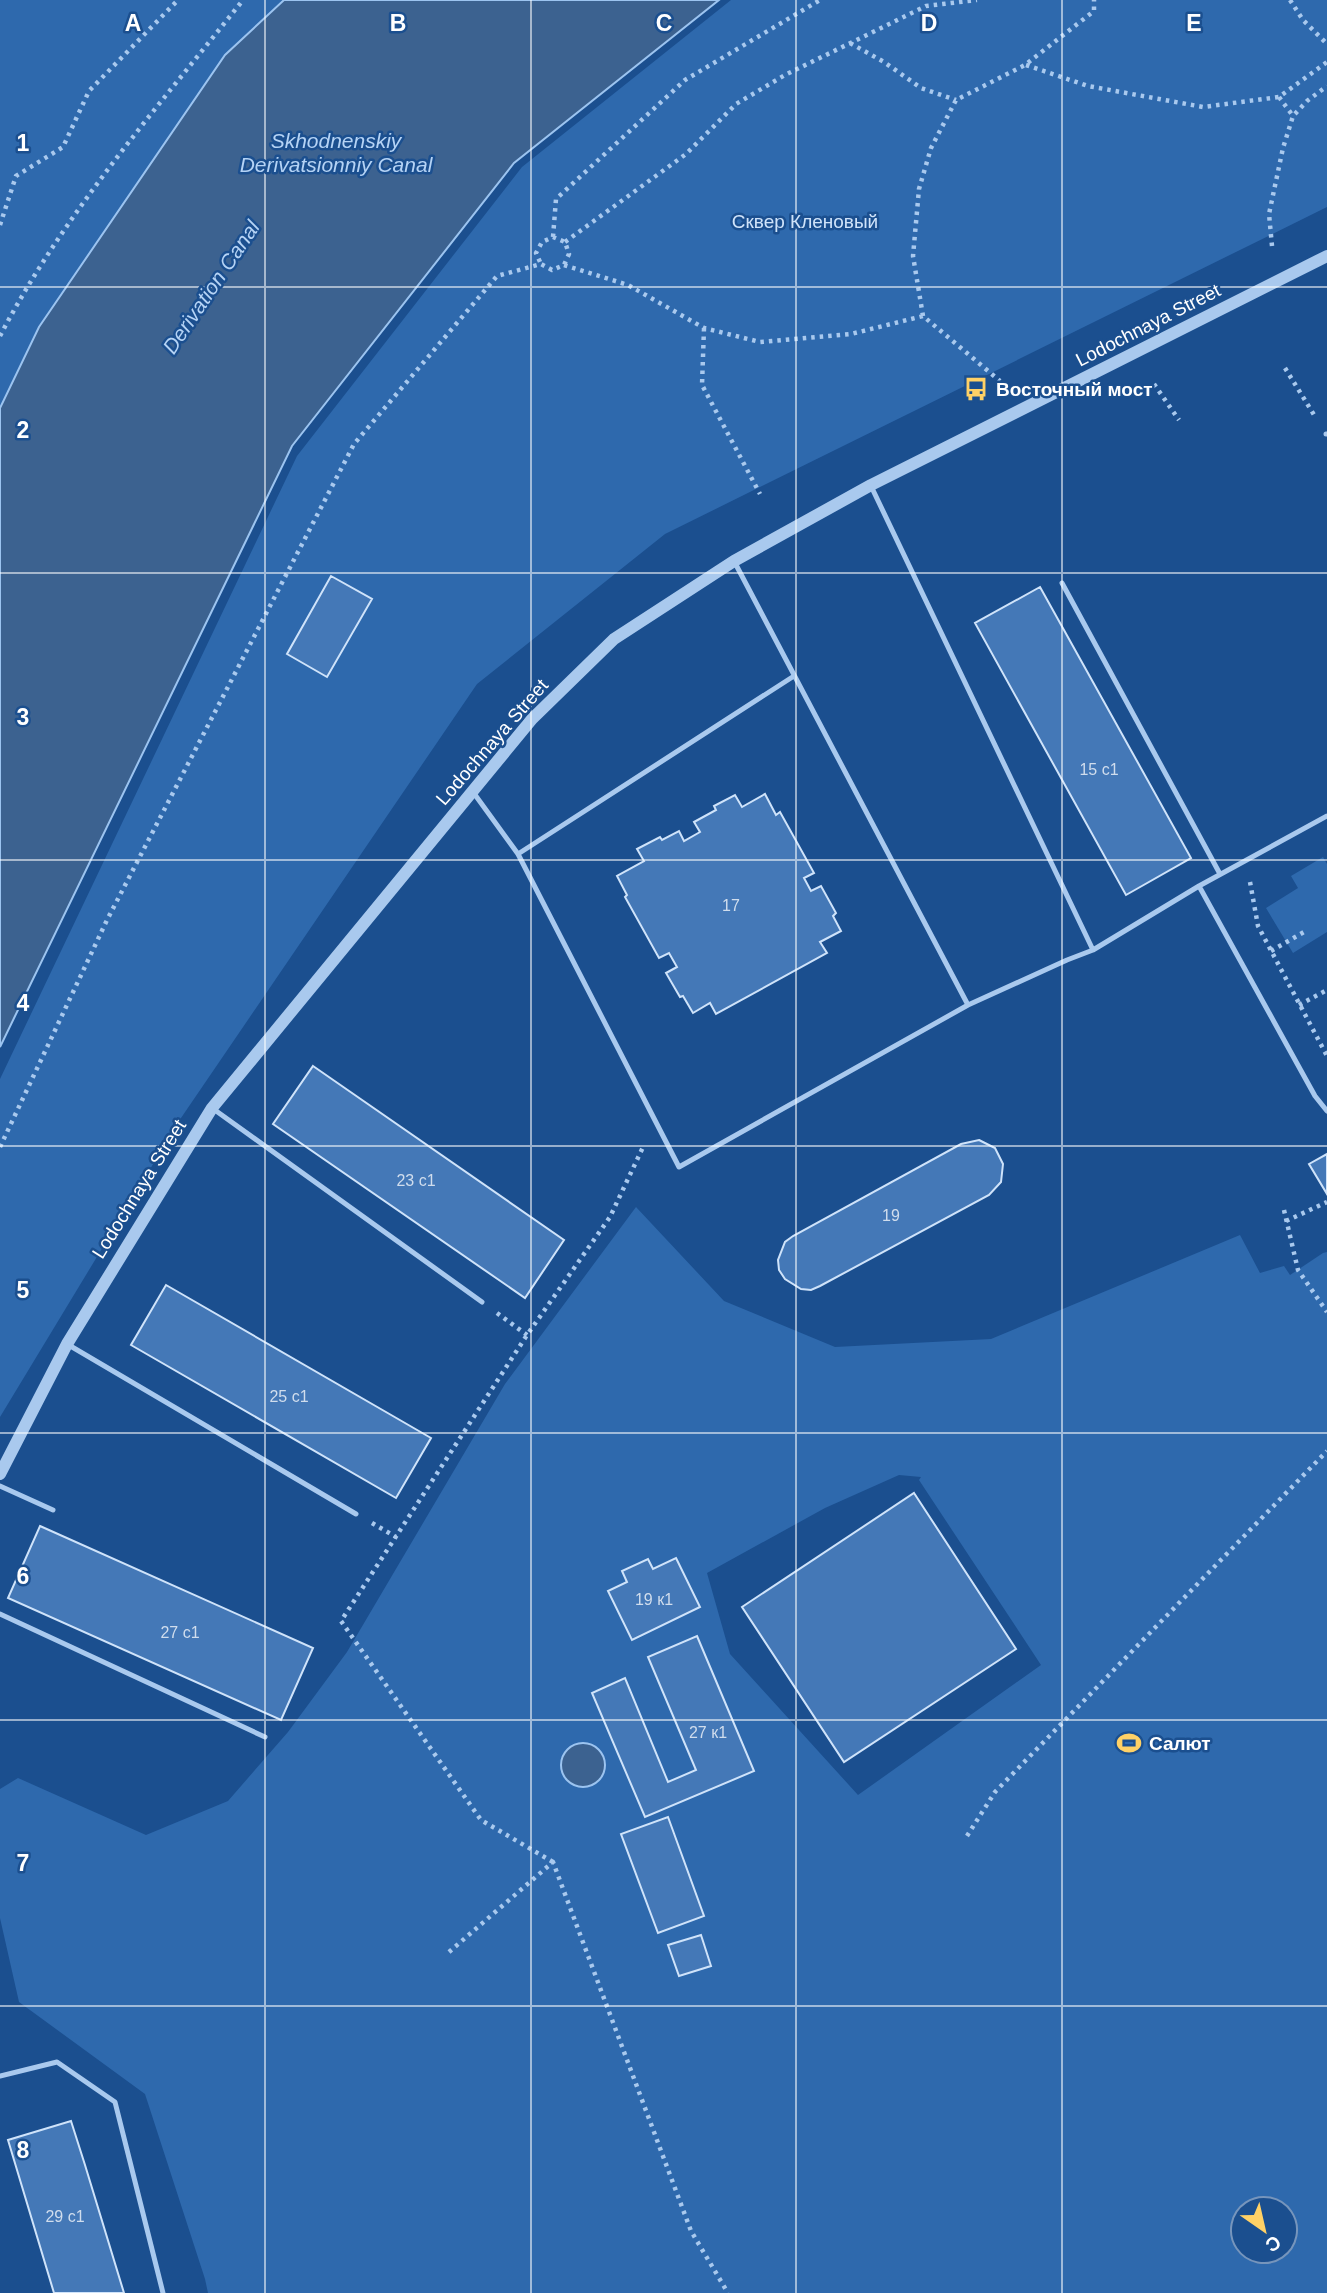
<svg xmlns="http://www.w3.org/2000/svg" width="1327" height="2293" font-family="Arial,sans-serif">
	<rect width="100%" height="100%" fill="#1b4f8f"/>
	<path fill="#2e69ad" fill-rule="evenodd" d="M0,0H284L225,55L39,327L0,408Z
		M731,0H1327V207L665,534L477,684L181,1118L0,1417V1079L297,456L522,167Z
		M1323,857L1327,864V932L1293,953L1266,908L1298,888L1291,876Z
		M636,1207L724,1301L835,1347L991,1339L1240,1235L1260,1273L1284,1266L1290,1275L1323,1253L1327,1252V2293H208L205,2279L145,2094L19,2002L0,1918V1789L18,1778L146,1835L228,1801L288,1732L347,1652L505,1384ZM899,1475L921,1477L919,1480L1041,1665L858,1795L730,1654L707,1573L825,1508ZM1243,2209H1285V2251H1243Z"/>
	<path fill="#3c6290" stroke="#9cc4f0" stroke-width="2" d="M284,0H719L514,163L292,446L0,1047V408L39,327L225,55Z
		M561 1765a22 22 0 1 1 44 0a22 22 0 1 1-44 0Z"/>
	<path fill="#4478b7" stroke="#cfe3fa" stroke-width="2" d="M331,576L372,599L327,677L287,654Z
		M1040,587L1191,858L1126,895L975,623Z
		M765,794L776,815L780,812L814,873L804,878L811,891L821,886L836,913L833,916L841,931L820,942L827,953L716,1014L710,1003L693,1013L683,996L680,997L666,973L677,967L669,953L659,958L625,897L627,895L617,876L644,861L637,849L660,837L662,840L679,831L684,841L700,832L694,822L716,810L714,806L735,795L742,807Z
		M313,1066L564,1240L525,1298L273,1124Z
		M979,1140L995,1148L1003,1164L1001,1182L989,1195L820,1286L811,1290L801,1289L785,1279L779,1270L778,1260L785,1242L793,1236L961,1144Z
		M1327,1154V1194L1309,1164Z
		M166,1285L431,1438L396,1498L131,1345Z
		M914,1493L1016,1649L844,1762L742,1607Z
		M40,1526L313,1648L281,1720L8,1598Z
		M676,1558L700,1607L632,1640L608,1591L627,1582L622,1571L648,1559L653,1569Z
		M697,1636L754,1771L645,1817L592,1693L625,1678L668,1782L696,1770L648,1657Z
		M668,1817L704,1916L658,1933L621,1834Z
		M701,1935L711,1966L679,1976L668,1945Z
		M71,2121L85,2165L124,2293H54L8,2140Z"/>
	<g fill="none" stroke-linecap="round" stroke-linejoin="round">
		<path stroke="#a9c9ee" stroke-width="4.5" stroke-dasharray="3.5 5" stroke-linecap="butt" d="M1290,0L1303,20L1327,44
			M850,43L884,62L921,88L956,100
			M1026,65L1088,86L1203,107L1279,97L1327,62
			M1279,97L1293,116
			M0,225L16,176L63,147L89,91L178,0
			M553,237L556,199L685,80L820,0
			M565,242L686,154L736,104L785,75L926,6L977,0
			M1272,246L1269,214L1283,148L1293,116L1307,101L1327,86
			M564,265L628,285L704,328L760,342L851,334L923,316L1000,381
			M923,316L913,256L919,189L931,148L956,100L1025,65L1094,11V0
			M704,328L702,385L760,494
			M0,336C64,213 157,108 243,0
			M1285,368L1316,418
			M1154,384L1179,420
			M1250,882L1258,926L1327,1056
			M1271,951L1304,932
			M1299,1005L1327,990
			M0,1147L107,920L354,444L497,276L541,264L552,270L564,265L569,254L565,242L553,237L542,242L536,253L541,264
			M1284,1210L1298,1270L1327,1312
			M1286,1221L1327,1202
			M497,1313L527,1335
			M372,1523L396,1537
			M967,1836L995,1792L1327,1451
			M553,1862L481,1820L341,1621L527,1335L610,1217L644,1145
			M449,1952L553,1862L691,2231L728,2293"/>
		<path stroke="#a9c9ee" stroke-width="5" d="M1326,434H1327
			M871,486L1093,950
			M734,561L968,1005
			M1062,583L1220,874
			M473,792L518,854L679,1167L968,1005L1067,960L1093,950L1199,886L1327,816
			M518,854L794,676
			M1199,886L1315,1096L1327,1111
			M212,1108L482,1302
			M67,1344L356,1514
			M0,1486L53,1510
			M0,1614L265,1737
			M0,2076L57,2062L115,2102L163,2293"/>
		<path stroke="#a9c9ee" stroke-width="12" d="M0,1474L67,1344L212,1108L532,719L614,639L734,561L871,485L1327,256"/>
	</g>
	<path fill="none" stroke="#fff" stroke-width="2" stroke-opacity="0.55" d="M265,0V2293M531,0V2293M796,0V2293M1062,0V2293M0,287H1327M0,573H1327M0,860H1327M0,1146H1327M0,1433H1327M0,1720H1327M0,2006H1327"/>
	<defs>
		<g id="bus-bare" transform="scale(1.89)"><path d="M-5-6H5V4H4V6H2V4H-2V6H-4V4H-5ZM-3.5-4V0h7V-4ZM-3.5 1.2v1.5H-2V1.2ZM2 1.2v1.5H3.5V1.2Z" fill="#ffd166" stroke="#1b4f8f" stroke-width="2.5" paint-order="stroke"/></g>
		<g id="stadium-bare" transform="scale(1.89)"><path d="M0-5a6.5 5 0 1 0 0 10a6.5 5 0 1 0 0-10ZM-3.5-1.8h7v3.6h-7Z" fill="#ffd166" stroke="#1b4f8f" stroke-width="2.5" paint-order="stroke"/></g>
	</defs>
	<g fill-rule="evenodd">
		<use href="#bus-bare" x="976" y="389"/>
		<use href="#stadium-bare" x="1129" y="1743"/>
	</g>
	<g text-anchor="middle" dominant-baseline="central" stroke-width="5" stroke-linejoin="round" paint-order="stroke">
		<g font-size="16" fill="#d0dded">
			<text x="1099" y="769">15 с1</text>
			<text x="731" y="905">17</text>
			<text x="416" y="1180">23 с1</text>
			<text x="891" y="1215">19</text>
			<text x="289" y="1396">25 с1</text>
			<text x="654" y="1599">19 к1</text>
			<text x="180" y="1632">27 с1</text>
			<text x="708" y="1732">27 к1</text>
			<text x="65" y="2216">29 с1</text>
		</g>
		<g font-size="19" fill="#cfe3fa" stroke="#1b4f8f">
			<text x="805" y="221">Сквер Кленовый</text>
		</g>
		<g font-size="19" fill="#fff" stroke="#1b4f8f">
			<text transform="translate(1148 325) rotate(-27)">Lodochnaya Street</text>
			<text transform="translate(492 742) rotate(-49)">Lodochnaya Street</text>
			<text transform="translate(139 1189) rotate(-58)">Lodochnaya Street</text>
		</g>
		<g font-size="19" font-weight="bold" fill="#fff" stroke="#1b4f8f" text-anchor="start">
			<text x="996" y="389">Восточный мост</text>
			<text x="1149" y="1743">Салют</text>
		</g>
		<g font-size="21" font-style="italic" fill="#b5d3f5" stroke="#1b4f8f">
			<text x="336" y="140">Skhodnenskiy<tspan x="336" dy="24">Derivatsionniy Canal</tspan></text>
			<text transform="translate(211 287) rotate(-56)">Derivation Canal</text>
		</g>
	</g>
	<g font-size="23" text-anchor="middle" font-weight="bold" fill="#fff" stroke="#1b4f8f" stroke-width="5" stroke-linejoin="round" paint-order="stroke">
		<text x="133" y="31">A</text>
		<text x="398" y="31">B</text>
		<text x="664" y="31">C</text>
		<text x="929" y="31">D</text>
		<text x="1194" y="31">E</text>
		<text x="23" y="151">1</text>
		<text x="23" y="438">2</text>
		<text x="23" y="725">3</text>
		<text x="23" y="1011">4</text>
		<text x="23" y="1298">5</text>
		<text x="23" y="1584">6</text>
		<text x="23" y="1871">7</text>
		<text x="23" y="2158">8</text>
	</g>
	<g transform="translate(1264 2230) rotate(146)"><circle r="33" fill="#1b4f8f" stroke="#7695bc" stroke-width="2"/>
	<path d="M0-5L12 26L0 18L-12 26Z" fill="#ffd166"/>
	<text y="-10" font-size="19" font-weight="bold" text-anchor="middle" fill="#ffffff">С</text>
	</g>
</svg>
